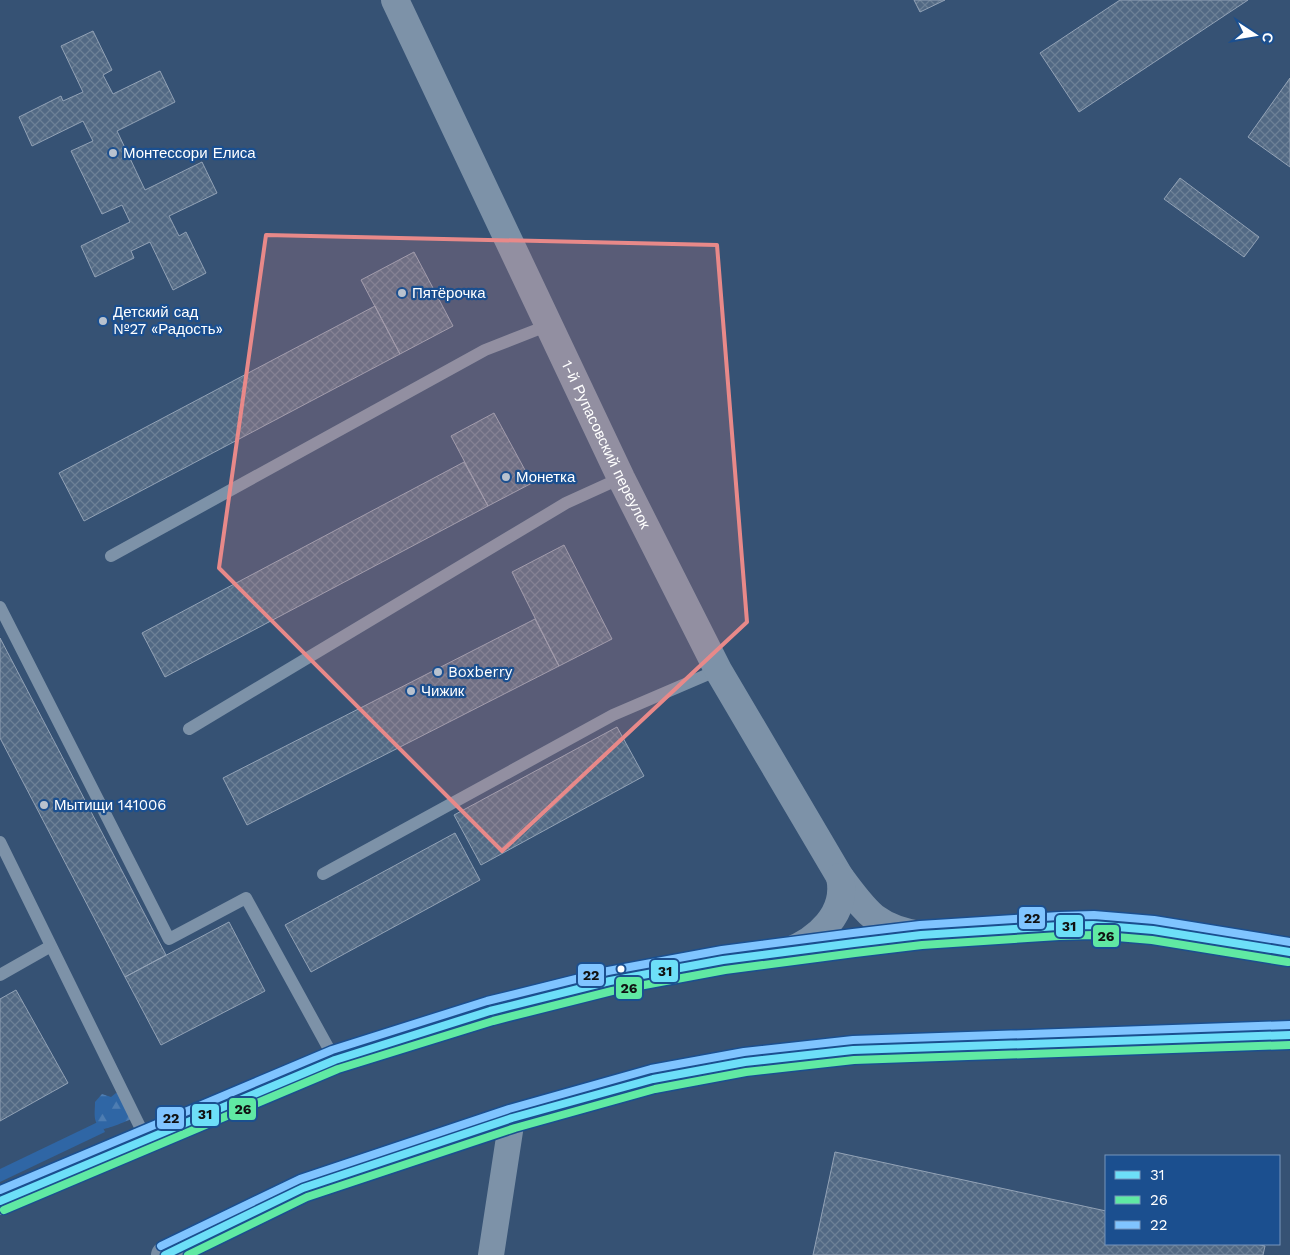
<svg xmlns="http://www.w3.org/2000/svg" width="1290" height="1255" font-family="'Work Sans',sans-serif">
	<defs>
		<pattern id="forest-firs" width="22" height="20" patternUnits="userSpaceOnUse" patternTransform="scale(1.25)"><rect width="22" height="20" fill="#2f66a5"/><path d="M5 1l3.5 6h-7zM16 11l3.5 6h-7z" fill="#4e7db2"/></pattern>
		<pattern id="building-cross-hatch" width="8" height="8" patternUnits="userSpaceOnUse" patternTransform="scale(1.25)"><rect width="8" height="8" fill="#526984"/><path d="M0 0l8 8M0 8l8-8" fill="none" stroke="#6c8096"/></pattern>
	</defs>
	<rect width="100%" height="100%" fill="#365274"/>
	<path fill="#2f66a5" d="M100,1121L105,1132L0,1182V1169Z"/>
	<path fill="url(#forest-firs)" d="M116,1093L122,1094L131,1119C128,1121 109,1128 104,1129C92,1124 95,1114 95,1102L102,1094L111,1097Z"/>
	<path fill="url(#building-cross-hatch)" stroke="#92a2b6" d="M914,0H945L920,12Z
		M1120,0H1248L1079,112L1040,53Z
		M93,31L112,70L103,75L113,94L160,71L175,102L117,131L145,190L202,162L217,193L169,216L179,236L186,232L206,273L173,290L150,242L131,251L134,258L95,277L81,246L130,222L122,205L102,214L71,151L93,141L83,121L32,146L19,117L61,96L63,101L83,92L61,46Z
		M1290,78V167L1248,137Z
		M1180,178L1259,237L1244,257L1164,199Z
		M414,252L453,326L400,354L361,280Z
		M375,306L400,354L84,521L59,473Z
		M494,413L532,483L488,506L451,436Z
		M464,462L488,506L165,677L142,633Z
		M564,545L612,639L559,666L512,572Z
		M535,619L559,666L247,825L223,778Z
		M0,638L166,955L125,977L0,738Z
		M617,727L644,776L481,865L454,815Z
		M455,833L480,880L311,972L285,925Z
		M229,922L265,991L161,1045L125,977Z
		M16,990L68,1083L0,1121V999Z
		M835,1152L1106,1211V1244H1256L1265,1246L1263,1255H813Z"/>
	<g fill="none" stroke-linecap="round" stroke-linejoin="round">
		<path stroke="#7d92a8" stroke-width="12" d="M111,556L485,350L549,325
			M0,607L169,939L246,898L335,1060
			M189,729L566,503L621,478
			M0,842L146,1139
			M323,874L613,715L718,670
			M0,975L51,946"/>
		<path stroke="#7d92a8" stroke-width="26" d="M491,1255L512,1118"/>
		<g stroke="#7d92a8" stroke-width="28">
			<path id="s1" d="M395,0L621,478L718,670L840,877C866,911 875,928 920,935"/>
			<path d="M787,952C817,940 848,914 840,877"/>
		</g>
		<path stroke="#798da4" stroke-width="28" d="M0,1201L335,1060L490,1011L610,981L723,960L854,943L921,935L1059,926L1093,925L1153,930L1290,952
			M165,1255L303,1188L512,1118L653,1079L745,1062L853,1050L1290,1035"/>
		<g stroke="#1b4f8f" stroke-width="11">
			<path id="bus-1" d="M0,1201L335,1060L490,1011L610,981L723,960L854,943L921,935L1059,926L1093,925L1153,930L1290,952
				M165,1255L303,1188L512,1118L653,1079L745,1062L853,1050L1290,1035"/>
		</g>
		<g stroke="#1b4f8f" stroke-width="11">
			<path id="bus-2" d="M4,1210L338,1069L493,1021L612,991L725,970L855,953L922,945L1059,936L1093,935L1152,940L1288,962
				M188,1255L307,1197L515,1128L655,1089L746,1072L854,1060L1290,1045"/>
		</g>
		<g stroke="#1b4f8f" stroke-width="11">
			<path id="bus-3" d="M0,1190L332,1050L487,1001L608,971L722,950L853,933L920,925L1059,916L1094,915L1154,920L1290,942
				M161,1246L300,1179L509,1109L651,1069L744,1052L853,1040L1290,1025"/>
		</g>
		<use href="#bus-1" stroke="#6ddff8" stroke-width="8"/>
		<use href="#bus-2" stroke="#60e9a3" stroke-width="8"/>
		<use href="#bus-3" stroke="#80c4ff" stroke-width="8"/>
	</g>
	<path fill="#e88989" fill-opacity="0.2" stroke="#e88989" stroke-width="4" stroke-linejoin="round" d="M266,235L717,245L747,622L502,851L219,568Z"/>
	<g fill="#b9c2ce" stroke="#1b4f8f" stroke-width="2">
		<circle cx="113" cy="153" r="5"/>
		<circle cx="402" cy="293" r="5"/>
		<circle cx="103" cy="321" r="5"/>
		<circle cx="506" cy="477" r="5"/>
		<circle cx="438" cy="672" r="5"/>
		<circle cx="411" cy="691" r="5"/>
		<circle cx="44" cy="805" r="5"/>
	</g>
	<circle fill="#fff" stroke="#1b4f8f" stroke-width="2" cx="621" cy="969" r="4.5"/>
	<g text-anchor="middle" dominant-baseline="central" stroke-width="4.5" stroke-linejoin="round" paint-order="stroke">
		<g font-size="15" fill="#fff" stroke="#1b4f8f" text-anchor="start">
			<text x="123" y="153">Монтессори Елиса</text>
			<text x="412" y="293">Пятёрочка</text>
			<text x="113" y="312">Детский сад<tspan x="113" dy="17">№27 «Радость»</tspan></text>
			<text x="516" y="477">Монетка</text>
			<text x="448" y="672">Boxberry</text>
			<text x="421" y="691">Чижик</text>
			<text x="54" y="805">Мытищи 141006</text>
		</g>
		<g font-size="15" fill="#fff" stroke="#1b4f8f">
			<text stroke="none"><textPath href="#s1" startOffset="492">1-й Рупасовский переулок</textPath></text>
		</g>
	</g>
	<g stroke="#1b4f8f" stroke-width="2">
		<rect x="1018" y="906" width="28" height="24" rx="5" fill="#80c4ff"/>
		<rect x="1055" y="914" width="29" height="24" rx="5" fill="#6ddff8"/>
		<rect x="1092" y="924" width="28" height="24" rx="5" fill="#60e9a3"/>
		<rect x="650" y="959" width="29" height="24" rx="5" fill="#6ddff8"/>
		<rect x="577" y="963" width="28" height="24" rx="5" fill="#80c4ff"/>
		<rect x="615" y="976" width="28" height="24" rx="5" fill="#60e9a3"/>
		<rect x="228" y="1097" width="29" height="24" rx="5" fill="#60e9a3"/>
		<rect x="191" y="1103" width="29" height="24" rx="5" fill="#6ddff8"/>
		<rect x="156" y="1106" width="29" height="24" rx="5" fill="#80c4ff"/>
	</g>
	<g font-size="14" text-anchor="middle" font-weight="bold" fill="#111">
		<text x="1032" y="923">22</text>
		<text x="1069" y="931">31</text>
		<text x="1106" y="941">26</text>
		<text x="665" y="976">31</text>
		<text x="591" y="980">22</text>
		<text x="629" y="993">26</text>
		<text x="243" y="1114">26</text>
		<text x="205" y="1119">31</text>
		<text x="171" y="1123">22</text>
	</g>
	<rect x="1105" y="1155" width="175" height="90" fill="#1b4f8f" stroke="#7695bc"/>
	<rect x="1115" y="1171" width="25" height="8" fill="#6ddff8" stroke="#7695bc"/>
	<text x="1150" y="1180" font-size="15" fill="#ffffff">31</text>
	<rect x="1115" y="1196" width="25" height="8" fill="#60e9a3" stroke="#7695bc"/>
	<text x="1150" y="1205" font-size="15" fill="#ffffff">26</text>
	<rect x="1115" y="1221" width="25" height="8" fill="#80c4ff" stroke="#7695bc"/>
	<text x="1150" y="1230" font-size="15" fill="#ffffff">22</text>
	<g transform="translate(1255 35) rotate(102)" stroke="#1b4f8f" stroke-width="4" paint-order="stroke">
	<path d="M0-4L9 19L0 12L-9 19Z" fill="#ffffff"/>
	<text y="-8" font-size="14" font-weight="bold" text-anchor="middle" fill="#ffffff">С</text>
	</g>
</svg>
